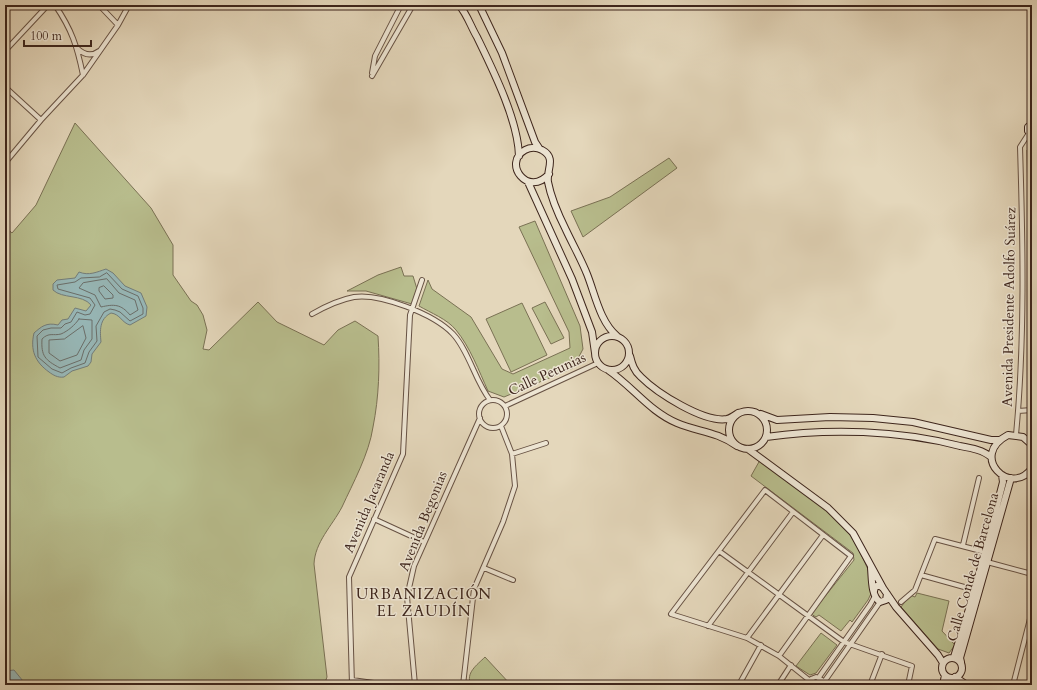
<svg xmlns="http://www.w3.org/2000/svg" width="1037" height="690" font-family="Cardo,serif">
	<rect width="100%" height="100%" fill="#e4d7bb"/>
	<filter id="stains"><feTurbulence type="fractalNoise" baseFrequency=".005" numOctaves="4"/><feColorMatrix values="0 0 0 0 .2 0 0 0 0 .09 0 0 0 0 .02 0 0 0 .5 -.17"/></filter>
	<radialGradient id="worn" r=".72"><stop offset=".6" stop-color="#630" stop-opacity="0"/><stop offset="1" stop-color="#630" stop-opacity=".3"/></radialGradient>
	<path fill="#b8bd8d" stroke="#7a7154" d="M75,123L151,208L173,245V275L191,301L197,305L203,315L207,330L203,349L209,350L258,302L277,322L324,345L338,330L355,321L378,336C380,366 379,397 373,427C369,454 353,483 342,507C332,526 315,542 314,564L327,677L324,685H5V227L12,233L36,205Z
		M1032,148V261H1029L1027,150Z
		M669,158L677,168L583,237L571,211L610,197Z
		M535,221L580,326L583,349L573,368L504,397L488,391C479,371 470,347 456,330C447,319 431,313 419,306L428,280L432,289L471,317L502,369L513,374L570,348L569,332L519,227Z
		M401,267L404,276H413L417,289L412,304L366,291H347L378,275Z
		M545,302L564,338L551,344L532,308Z
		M522,303L547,355L511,372L486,319Z
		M760,460C793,484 835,507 855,543C863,556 868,571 875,585L868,600L852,622L850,620L841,631L819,615L816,617L811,614L854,560L853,553L751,476Z
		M917,593L949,601L942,631L955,645L949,653L938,649L901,607L910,595L915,597Z
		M821,633L837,645L816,673L810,675L796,666Z
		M485,657L511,685H471C465,673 477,665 485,657Z"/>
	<path fill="#97b8b8" stroke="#737d7a" d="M106,269L113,273L125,286L141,293L147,307L146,316L130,325C122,323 120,314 111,313C99,319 100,331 101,342L92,354L91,362L88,366L72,371L64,377C58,378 53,375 49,372C35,362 30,350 34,333C41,327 46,322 58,325L62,320L68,319L75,308L86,311L91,305C82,294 62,299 53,290V284L57,280L75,278L79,272C89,276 97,272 106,269Z
		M14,670L23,681L21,685H5V671Z"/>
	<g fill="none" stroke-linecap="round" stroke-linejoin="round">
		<path stroke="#6a6e6a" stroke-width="1" d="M107,273L122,289L138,296L143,308V314L130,321L120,312L115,310L110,309L104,312L96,326L97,341L89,352L85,363L71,368L62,373L52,369L38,357L37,336L43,330L51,328H61L65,324L71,322L77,312L85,315L90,314L95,305L90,298L58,289L57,285L75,282L81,278L99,277Z
			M107,279L119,293L135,300L138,310L130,315C121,304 114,304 101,307L95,295L79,288L83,283Z
			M104,286L113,295V298L105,299L99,291V288Z
			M79,319L92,320V339L84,350L81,360L60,368C45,360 41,356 42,339C49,332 53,336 61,334C68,331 75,325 79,319Z
			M83,326L86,338L77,355L60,361L49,353V340L64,339Z"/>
		<g stroke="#675244" stroke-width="6">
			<path id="street" d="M55,5C72,30 77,46 83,75
				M99,5L118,25
				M77,48C84,55 91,57 99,51
				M5,51L48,5
				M372,73L375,56L401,5
				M372,76L413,5
				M5,87L41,120
				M1032,103V109
				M5,163L41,120L83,75L118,25L129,5
				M312,314C326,306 338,300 354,297C380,293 434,314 453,334C469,351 475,381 490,400
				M479 414a14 14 0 1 1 28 0a14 14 0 1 1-28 0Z
				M505,406L598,363
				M1018,411L1032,410
				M1016,435C1025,339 1023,243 1020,147L1029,133
				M512,454L546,443
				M374,519L424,542
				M963,545L979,478
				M719,551L844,642L912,666L908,685
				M987,562L1032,574
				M484,568L513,580
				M921,575L975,590
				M901,602L915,590L935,539L985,552
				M708,626L793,512
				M747,638L823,535
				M779,656L851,556L765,490L671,614L747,638L779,656L809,680
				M819,677L870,605L875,596
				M352,680L388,685
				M741,681L761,645
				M824,682L880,602
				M352,685L349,577L403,454L410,315L422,280
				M415,685L407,597L414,566L480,418
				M463,685L474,589L503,522L515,486L512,454L501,426
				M778,685L791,665
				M808,685L811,679L816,677L822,680L824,685
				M870,685L882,654
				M1013,685L1032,611"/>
		</g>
		<g stroke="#3d251c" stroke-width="8">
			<path id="secondary" d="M459,5C467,14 471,27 477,37C493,70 518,120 519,156
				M479,5L502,53L535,142L539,148
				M1032,124L1028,127V131L1032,135
				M549,174C528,198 502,163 525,150C530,147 537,147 542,150C557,158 546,170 548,182C551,198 559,216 566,230C573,245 581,259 587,274C595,294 600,322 617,336
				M528,182L572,279L592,332L595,353
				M595 353a17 17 0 1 1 34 0a17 17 0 1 1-34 0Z
				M630,356C632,364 634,371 641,377C657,393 704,423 727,419C731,418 735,415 738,413
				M608,370C632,386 650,412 677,423C698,432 716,431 737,446
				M729 430a19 19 0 1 1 38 0a19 19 0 1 1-38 0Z
				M761,414L777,420L830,417L873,418L913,422L991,440H999
				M766,437C829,428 898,430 960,446C971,448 983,450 991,457
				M1032,445L1023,437L1008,435C968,456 1011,498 1032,468
				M748,449L828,508L853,533L883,588
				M871,568C872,578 871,596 880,602L886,600L887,594
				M874,591L875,587L879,585L883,588L896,607L938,655L943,663
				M954,657L975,590L1003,482L1002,475
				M942 668a10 10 0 1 1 20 0a10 10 0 1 1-20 0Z
				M961,662L960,658L1011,478
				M955,677L967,685
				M943,685L945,675"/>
		</g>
		<use href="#street" stroke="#ede5d3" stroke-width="4"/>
		<use href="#secondary" stroke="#ede5d3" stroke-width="6"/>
	</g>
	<g text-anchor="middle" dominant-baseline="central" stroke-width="3" stroke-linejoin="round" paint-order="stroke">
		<g font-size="14" fill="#3d251c" stroke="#ede5d3">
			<text transform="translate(1009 307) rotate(-89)">Avenida Presidente Adolfo Suárez</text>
			<text transform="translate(547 374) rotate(-25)">Calle Petunias</text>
			<text transform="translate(369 502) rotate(-67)">Avenida Jacaranda</text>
			<text transform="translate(423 521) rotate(-68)">Avenida Begonias</text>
			<text transform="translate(973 567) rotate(-74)">Calle Conde de Barcelona</text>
		</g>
		<g font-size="15" letter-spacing="1" fill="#3d251c" stroke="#ede5d3">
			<text x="424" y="594">URBANIZACIÓN<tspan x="424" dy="17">EL ZAUDÍN</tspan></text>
		</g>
	</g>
	<rect width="1037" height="690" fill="none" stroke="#e4d7bb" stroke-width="20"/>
	<rect x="6" y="6" width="1025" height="678" fill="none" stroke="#3d251c" stroke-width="2"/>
	<rect x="10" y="10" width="1017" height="670" fill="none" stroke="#3d251c"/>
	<path d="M24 40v6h67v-6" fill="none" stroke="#3d251c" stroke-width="2"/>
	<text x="30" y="40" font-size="12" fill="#3d251c" stroke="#ede5d3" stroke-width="3" paint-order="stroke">100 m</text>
	<rect width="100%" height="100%" filter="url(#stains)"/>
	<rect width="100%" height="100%" fill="url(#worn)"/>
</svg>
